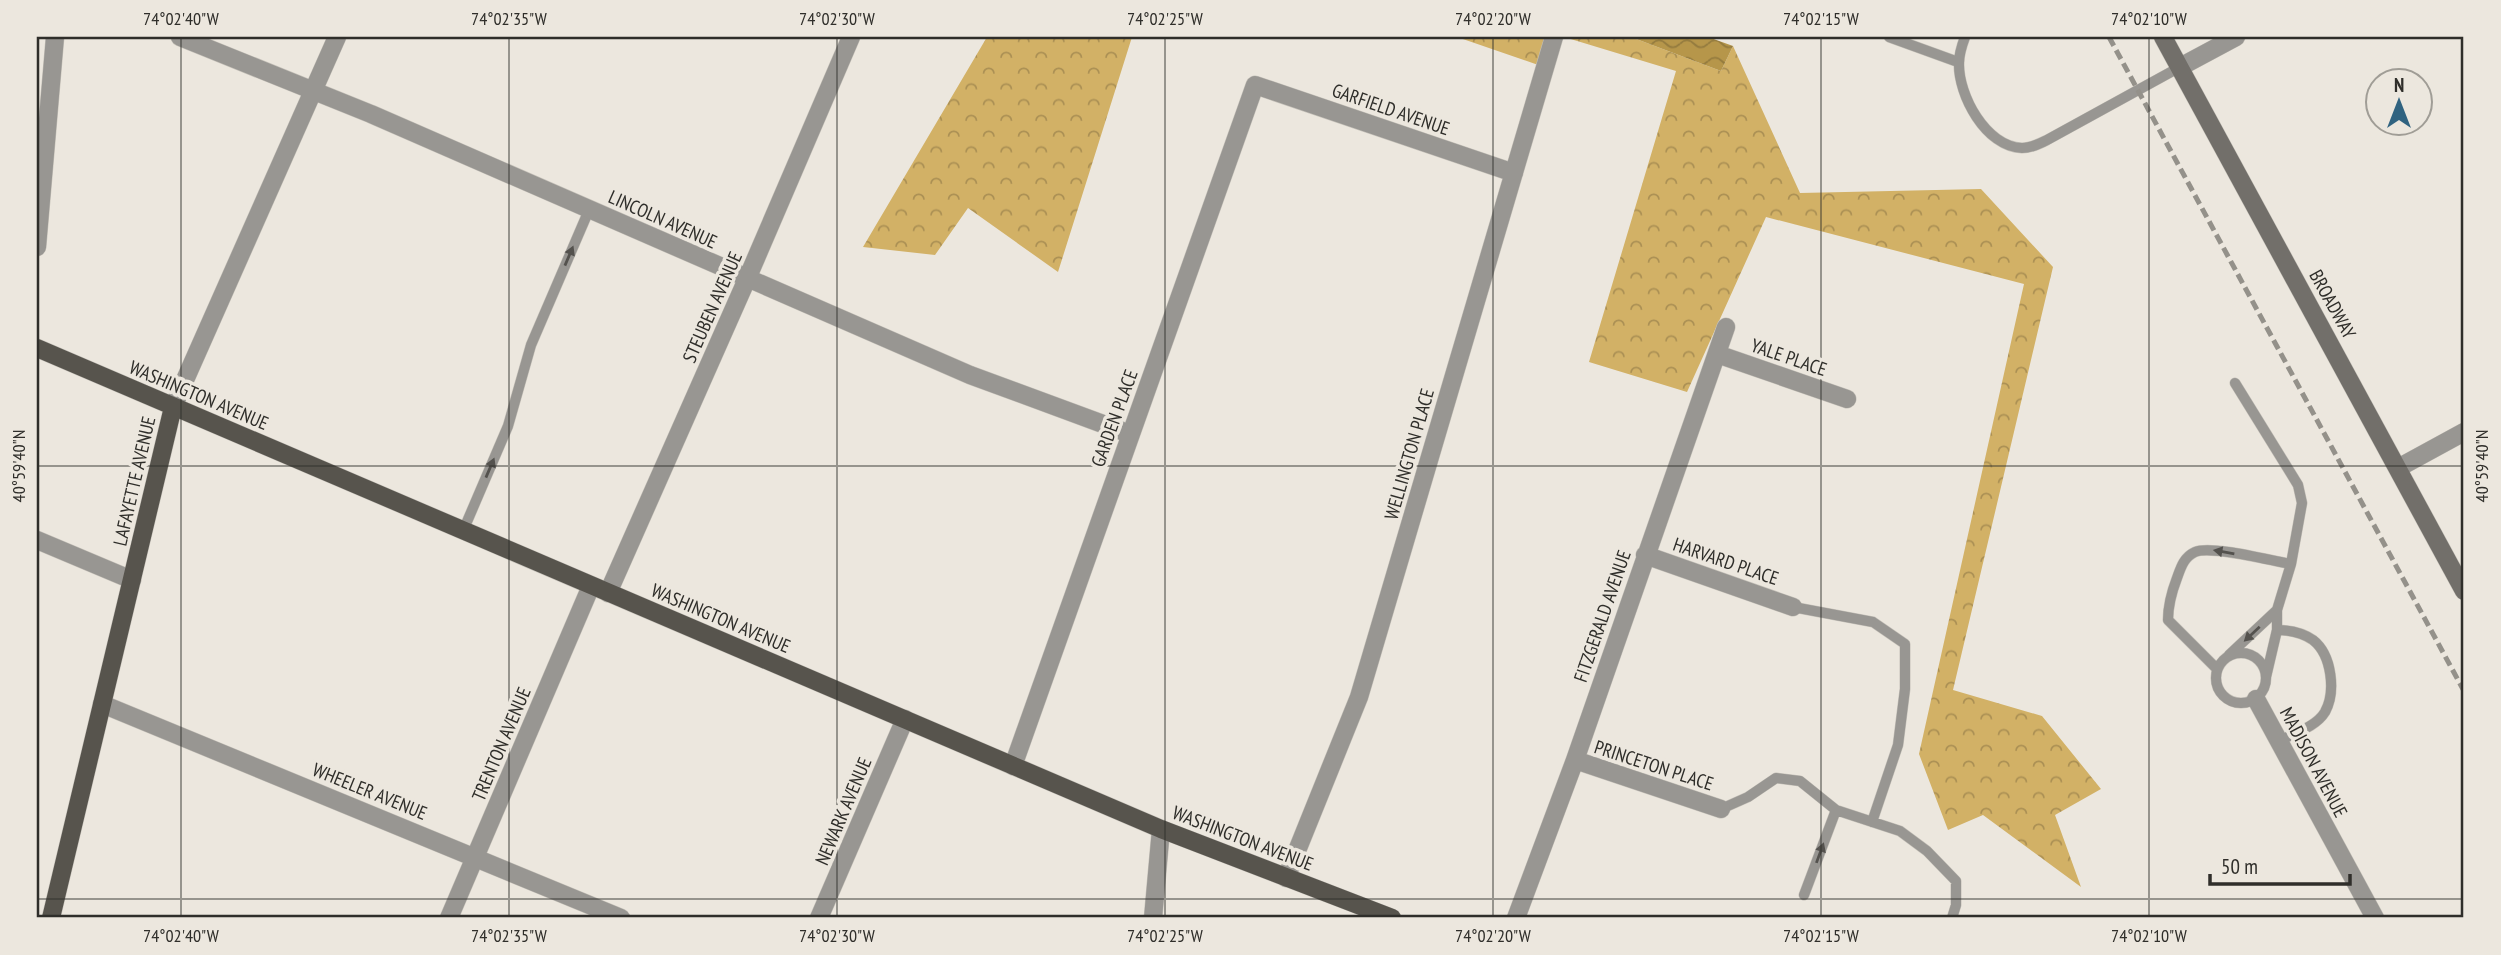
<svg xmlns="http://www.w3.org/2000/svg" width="2501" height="955" font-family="'PT Sans Narrow',sans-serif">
	<defs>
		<pattern id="forest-crowns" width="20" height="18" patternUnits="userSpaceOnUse" patternTransform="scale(1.75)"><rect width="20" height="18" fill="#d2b166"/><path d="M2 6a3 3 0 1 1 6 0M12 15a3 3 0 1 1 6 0" fill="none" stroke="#ab9054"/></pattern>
		<pattern id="water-waves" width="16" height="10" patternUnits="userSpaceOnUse" patternTransform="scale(1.75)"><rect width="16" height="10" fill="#b6964a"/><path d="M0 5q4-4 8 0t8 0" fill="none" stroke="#947b3e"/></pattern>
	</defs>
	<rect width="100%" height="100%" fill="#ece7de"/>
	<path fill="url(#forest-crowns)" d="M987,37H1132L1058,272L968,208L935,255L863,247Z
		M1457,37H1554L1544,67Z
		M1564,37H1631L1721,71L1733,46L1800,193L1981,189L2053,267L1953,690L2042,716L2101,789L2055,815L2081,887L1983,815L1948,830L1919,754L2024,284L1766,217L1687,392L1589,362L1676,71Z"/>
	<path fill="url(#water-waves)" d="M1631,37H1708L1733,46L1721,71Z"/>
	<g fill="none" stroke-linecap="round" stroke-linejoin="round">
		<g stroke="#c6c2ba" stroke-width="11">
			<path id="lane" d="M1889,37L1958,62
				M1965,37C1962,45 1959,54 1959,63C1958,95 1986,147 2022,148C2031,148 2039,144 2047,140L2180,67
				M2235,383L2298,485L2302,503L2291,564L2277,610V630L2266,677
				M463,531L508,426L531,345L589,210
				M1793,607L1873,622L1905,644V689L1898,745L1872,822
				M2277,630C2289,630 2303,633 2313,640C2332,655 2336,692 2325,712C2316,727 2294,733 2279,741
				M2216 678a25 25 0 1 1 50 0a25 25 0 1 1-50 0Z
				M2229,655L2277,610
				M2217,669L2168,620C2168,606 2172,591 2177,578C2181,567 2184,557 2195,552C2211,545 2272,561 2291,564
				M1721,809L1748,797L1776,778L1800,781L1836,810L1900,831L1927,851L1956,881V905L1952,918
				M1804,895L1836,810"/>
		</g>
		<g stroke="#c6c2ba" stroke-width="19">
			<path id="street" d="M180,37L371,114L970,375L1130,434
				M2180,67L2236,37
				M37,247L55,37
				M1717,354L1847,399
				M173,407L337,37
				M2398,468L2464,432
				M37,540L132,580
				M1645,555L1793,607
				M608,593L747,279L851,37
				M2256,699L2375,918
				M102,704L621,918
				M1575,760L1721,809
				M1013,766L1255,85L1514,173
				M1286,878L1359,697L1554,37
				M449,918L591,586
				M819,918L905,719
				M1153,918L1161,829
				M1516,918L1575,760L1726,327"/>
		</g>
		<g stroke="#c6c2ba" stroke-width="19">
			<path id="secondary" d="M2163,37L2464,591"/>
		</g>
		<g stroke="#c6c2ba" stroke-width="19">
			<path id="primary" d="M37,348L1161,829L1392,918
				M51,918L173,407"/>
		</g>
		<use href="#lane" stroke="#989692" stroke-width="10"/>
		<use href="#street" stroke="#989692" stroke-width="18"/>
		<use href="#secondary" stroke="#726f6a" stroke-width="18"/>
		<use href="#primary" stroke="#57544d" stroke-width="18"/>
		<path stroke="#94918a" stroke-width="5" stroke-dasharray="10 5" stroke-linecap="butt" d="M2109,37L2464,691"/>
	</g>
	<defs><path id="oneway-solid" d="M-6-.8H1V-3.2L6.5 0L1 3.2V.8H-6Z" transform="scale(1.75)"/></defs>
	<g fill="#54524e">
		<use href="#oneway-solid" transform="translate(569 256) rotate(-67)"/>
		<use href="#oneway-solid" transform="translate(490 468) rotate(-67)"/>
		<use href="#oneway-solid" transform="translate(2224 552) rotate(-170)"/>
		<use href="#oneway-solid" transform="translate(2252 634) rotate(137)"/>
		<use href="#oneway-solid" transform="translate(1820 853) rotate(-70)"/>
	</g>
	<path fill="none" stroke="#2f2e2a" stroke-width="2" stroke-opacity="0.45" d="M181,37V918M509,37V918M837,37V918M1165,37V918M1493,37V918M1821,37V918M2149,37V918M37,466H2464M37,899H2464"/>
	<g text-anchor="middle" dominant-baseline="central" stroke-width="7" stroke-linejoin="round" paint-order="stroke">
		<g font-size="19" fill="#2f2e2a" stroke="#ece7de">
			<text transform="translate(1391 109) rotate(19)">GARFIELD AVENUE</text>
			<text transform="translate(663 219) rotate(24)">LINCOLN AVENUE</text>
			<text transform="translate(2333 304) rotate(61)">BROADWAY</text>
			<text transform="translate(712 307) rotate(-66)">STEUBEN AVENUE</text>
			<text transform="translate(1789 357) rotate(19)">YALE PLACE</text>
			<text transform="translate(199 395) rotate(23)">WASHINGTON AVENUE</text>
			<text transform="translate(1114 418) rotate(-70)">GARDEN PLACE</text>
			<text transform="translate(1409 454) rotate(-74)">WELLINGTON PLACE</text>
			<text transform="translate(134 481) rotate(-77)">LAFAYETTE AVENUE</text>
			<text transform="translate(1726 561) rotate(19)">HARVARD PLACE</text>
			<text transform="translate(1602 616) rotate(-71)">FITZGERALD AVENUE</text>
			<text transform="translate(721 618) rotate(23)">WASHINGTON AVENUE</text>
			<text transform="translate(501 744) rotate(-67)">TRENTON AVENUE</text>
			<text transform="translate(2314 762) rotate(62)">MADISON AVENUE</text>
			<text transform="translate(1654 765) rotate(18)">PRINCETON PLACE</text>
			<text transform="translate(370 791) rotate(22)">WHEELER AVENUE</text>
			<text transform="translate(843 811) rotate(-67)">NEWARK AVENUE</text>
			<text transform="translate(1243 838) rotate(21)">WASHINGTON AVENUE</text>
		</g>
	</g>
	<rect width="2501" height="955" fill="none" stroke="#ece7de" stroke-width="77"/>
	<g transform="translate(2399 102)"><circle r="33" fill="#ece7de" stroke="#a09d96" stroke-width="2"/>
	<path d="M0-5L12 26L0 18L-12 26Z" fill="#306380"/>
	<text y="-10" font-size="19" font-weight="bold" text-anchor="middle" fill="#2f2e2a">N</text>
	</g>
	<path d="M2210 874v10h140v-10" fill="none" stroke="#2f2e2a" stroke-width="3.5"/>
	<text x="2221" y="874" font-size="21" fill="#2f2e2a" stroke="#ece7de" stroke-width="5" paint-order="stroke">50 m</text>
	<rect x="38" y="38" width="2424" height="878" fill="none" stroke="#2f2e2a" stroke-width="2.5"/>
	<g font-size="18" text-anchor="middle" fill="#2f2e2a">
		<text x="181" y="25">74°02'40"W</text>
		<text x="509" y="25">74°02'35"W</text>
		<text x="837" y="25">74°02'30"W</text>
		<text x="1165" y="25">74°02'25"W</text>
		<text x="1493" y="25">74°02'20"W</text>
		<text x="1821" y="25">74°02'15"W</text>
		<text x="2149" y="25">74°02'10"W</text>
		<text transform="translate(19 466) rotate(-90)" y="6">40°59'40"N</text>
		<text transform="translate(2482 466) rotate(-90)" y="6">40°59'40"N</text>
		<text x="181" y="942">74°02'40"W</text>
		<text x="509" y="942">74°02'35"W</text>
		<text x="837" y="942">74°02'30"W</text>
		<text x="1165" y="942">74°02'25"W</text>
		<text x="1493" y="942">74°02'20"W</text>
		<text x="1821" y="942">74°02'15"W</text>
		<text x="2149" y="942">74°02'10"W</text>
	</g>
</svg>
